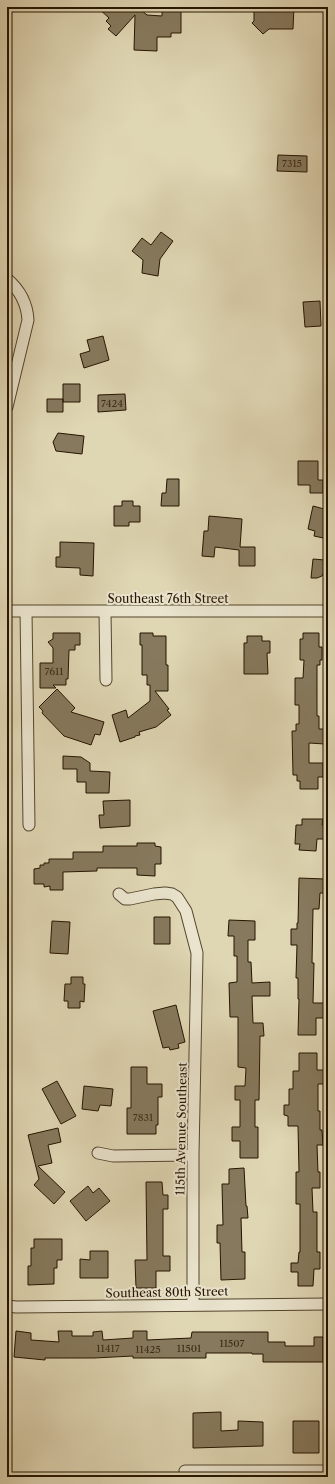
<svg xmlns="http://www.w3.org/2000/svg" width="335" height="1484" font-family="'Libre Caslon Text',serif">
	<rect width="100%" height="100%" fill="#dfd6b3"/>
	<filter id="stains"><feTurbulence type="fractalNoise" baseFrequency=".005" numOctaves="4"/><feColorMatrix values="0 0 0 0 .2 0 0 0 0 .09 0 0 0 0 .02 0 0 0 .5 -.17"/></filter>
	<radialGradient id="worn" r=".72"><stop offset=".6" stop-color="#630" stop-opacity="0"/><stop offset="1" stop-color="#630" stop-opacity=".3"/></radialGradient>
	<path fill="#86795d" stroke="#251400" d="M97,7H142L140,9L147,15L162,16V7H181V33H171V37H157V51L134,50L135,15L116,36L108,29L111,26L106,21L109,18Z
		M254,7H294L293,29H269L263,34L252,23L254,21Z
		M278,155L307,156V172L277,171Z
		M161,232L173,241L160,259L158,276L142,273L143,260L132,251L142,238L151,245Z
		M320,301L321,326L305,327L303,302Z
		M103,336L109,360L84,368L80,354L90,351L87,340Z
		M63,384H80V402H63Z
		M125,394L126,410L98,412V395Z
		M47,399H63V412H47Z
		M58,433L84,436L82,454L56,451L53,442Z
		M298,461H318V480H323V493H310V485H298Z
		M167,479H179V506H161L162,493H166Z
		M122,501H133V506H140V522H129V526H114V506H122Z
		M313,506L328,510V539L314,536L315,531L308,529Z
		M209,516L242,519L240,547H255V566H239V550L215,547L214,557L202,556L204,531H208Z
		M60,542L94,543L93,576L80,575V568L56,567V557H60Z
		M313,559L325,560L324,572L322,576L317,578H311Z
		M53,633H80V645H75V650H69L68,679H66V685H53L56,688H40V663H53V648L48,642L53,639Z
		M140,633H153V636H166V665H168V691H155L169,709L167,710L171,715L156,727L139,732L140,735L135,736V737L120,742L112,715L126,710L128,718L150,701V685H147V675H142V645H140Z
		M303,633H319V647H322V660H320V665H317V716H319V729H325V744L309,743V763H323V777H318V789H300V781H297V775H293L292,731H296V724H299V705H295V678H303L304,660H300V639H303Z
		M247,636H262V641H270V653H267L268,674H244V643H247Z
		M57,689L75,708L71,712L104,722L100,735L95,734L91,745L64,736L42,713L43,711L39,707Z
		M63,756L81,757L90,763V771L110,772L109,793H86V782H77V769H63Z
		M130,800V826L100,828L99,815H104L103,801Z
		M302,819H323L322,825L324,826V839H317L316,851L299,850L300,844H295L296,825H302Z
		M137,843H155V846L161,847V864H155V876L137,875V868H97V871L63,872V890H50V886L44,887V884H34V869L40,868V865H44V863H49V859H73V852H103V846H137Z
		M299,878L325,879V893H320L319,909H313L312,963H314L313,1003H325V1018H316V1035H298L299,999H298V978H296L297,945H291V929H297V923H298Z
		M154,917H170V944H154Z
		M229,920L255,921V940H248V962H251L252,983L270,982V996H252L253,1023H263L264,1036H260L259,1100H255V1127H258V1158H240V1141H232V1127H240V1100H235V1086H245L246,1068L238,1067V1017H230L229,983L237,982V956H234V936H228Z
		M52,921L70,922L68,954L50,953Z
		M71,977H83V984H85L84,1002L80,1001V1008H68V1001H64L65,984H71Z
		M176,1005L185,1042L178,1044L179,1048L170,1050L169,1047L163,1048L153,1011Z
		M299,1053H317V1070H324V1084H318V1111H320V1130H322L323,1145H317L318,1172H320V1188H312L313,1212H317V1252H320V1269H314L313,1286H298V1272H291V1263H298L299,1252H300V1204H296V1172H299L298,1126H288V1116L284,1115V1105H289V1089H293V1071H299Z
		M131,1067H147V1084H162V1097H158V1125H156V1134H127V1108H131Z
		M57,1081L76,1116L61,1124L42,1089Z
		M84,1086L113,1089L111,1106L100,1105L98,1111L82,1109Z
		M58,1128L61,1142L48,1145L52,1163L38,1166L65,1192L54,1204L34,1185L39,1179L28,1135Z
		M244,1168L246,1206H247L248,1218H241L242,1252H245V1279L221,1280L220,1243H217V1225H223L222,1184H229V1169Z
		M146,1182H162L163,1195H168V1209H163V1256H170V1271H156V1288H136L135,1260H147Z
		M88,1186L93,1193L99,1188L110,1201L86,1221L70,1201Z
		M34,1239H62V1260H57V1268H54V1284L28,1285V1266H31V1248H34Z
		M90,1251H108V1278H80V1259L90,1260Z
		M16,1331L31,1333V1340L59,1342L58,1331H72V1336H93V1332L102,1331L103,1340L133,1338V1331H147V1340L191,1338L192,1332H268V1342H285V1346H314V1337H323V1362H263V1354H252V1353H206V1358H133V1356L94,1358H45V1360L14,1357Z
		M221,1412V1431L238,1430V1421L263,1422V1446L193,1448V1413Z
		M293,1421H319V1453H293Z"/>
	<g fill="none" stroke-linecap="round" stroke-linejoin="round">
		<g stroke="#54442d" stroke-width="13">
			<path id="minor" d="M7,279C20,290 27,303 28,320L7,407
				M7,611H328
				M26,611L29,825
				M105,611L106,680
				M119,894L125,899H130L154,894L165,893L172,894L177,897L186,911L197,953L193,1155V1305
				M98,1153L113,1156L193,1155
				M7,1306L16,1307L328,1304
				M185,1477V1471H328"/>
		</g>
		<use href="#minor" stroke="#eae4ce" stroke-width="11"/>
	</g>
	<g text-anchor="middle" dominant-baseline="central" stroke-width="4" stroke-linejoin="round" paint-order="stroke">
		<g font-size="10" fill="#3d2d17">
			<text x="292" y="163">7315</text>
			<text x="112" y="403">7424</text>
			<text x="54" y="671">7611</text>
			<text x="143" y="1117">7831</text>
			<text x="232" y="1343">11507</text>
			<text x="108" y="1348">11417</text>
			<text x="189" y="1348">11501</text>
			<text x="148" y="1349">11425</text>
		</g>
		<g font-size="12" fill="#251400" stroke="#eae4ce">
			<text x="168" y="598">Southeast 76th Street</text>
			<text transform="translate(181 1129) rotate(-89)">115th Avenue Southeast</text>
			<text transform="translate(167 1292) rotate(-1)">Southeast 80th Street</text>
		</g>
	</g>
	<rect width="335" height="1484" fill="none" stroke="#dfd6b3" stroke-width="24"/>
	<rect x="8" y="8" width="319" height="1468" fill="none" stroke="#251400" stroke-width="2"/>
	<rect x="12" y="12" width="311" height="1460" fill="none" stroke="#251400"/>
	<rect width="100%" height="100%" filter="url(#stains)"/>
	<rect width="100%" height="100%" fill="url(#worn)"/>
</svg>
